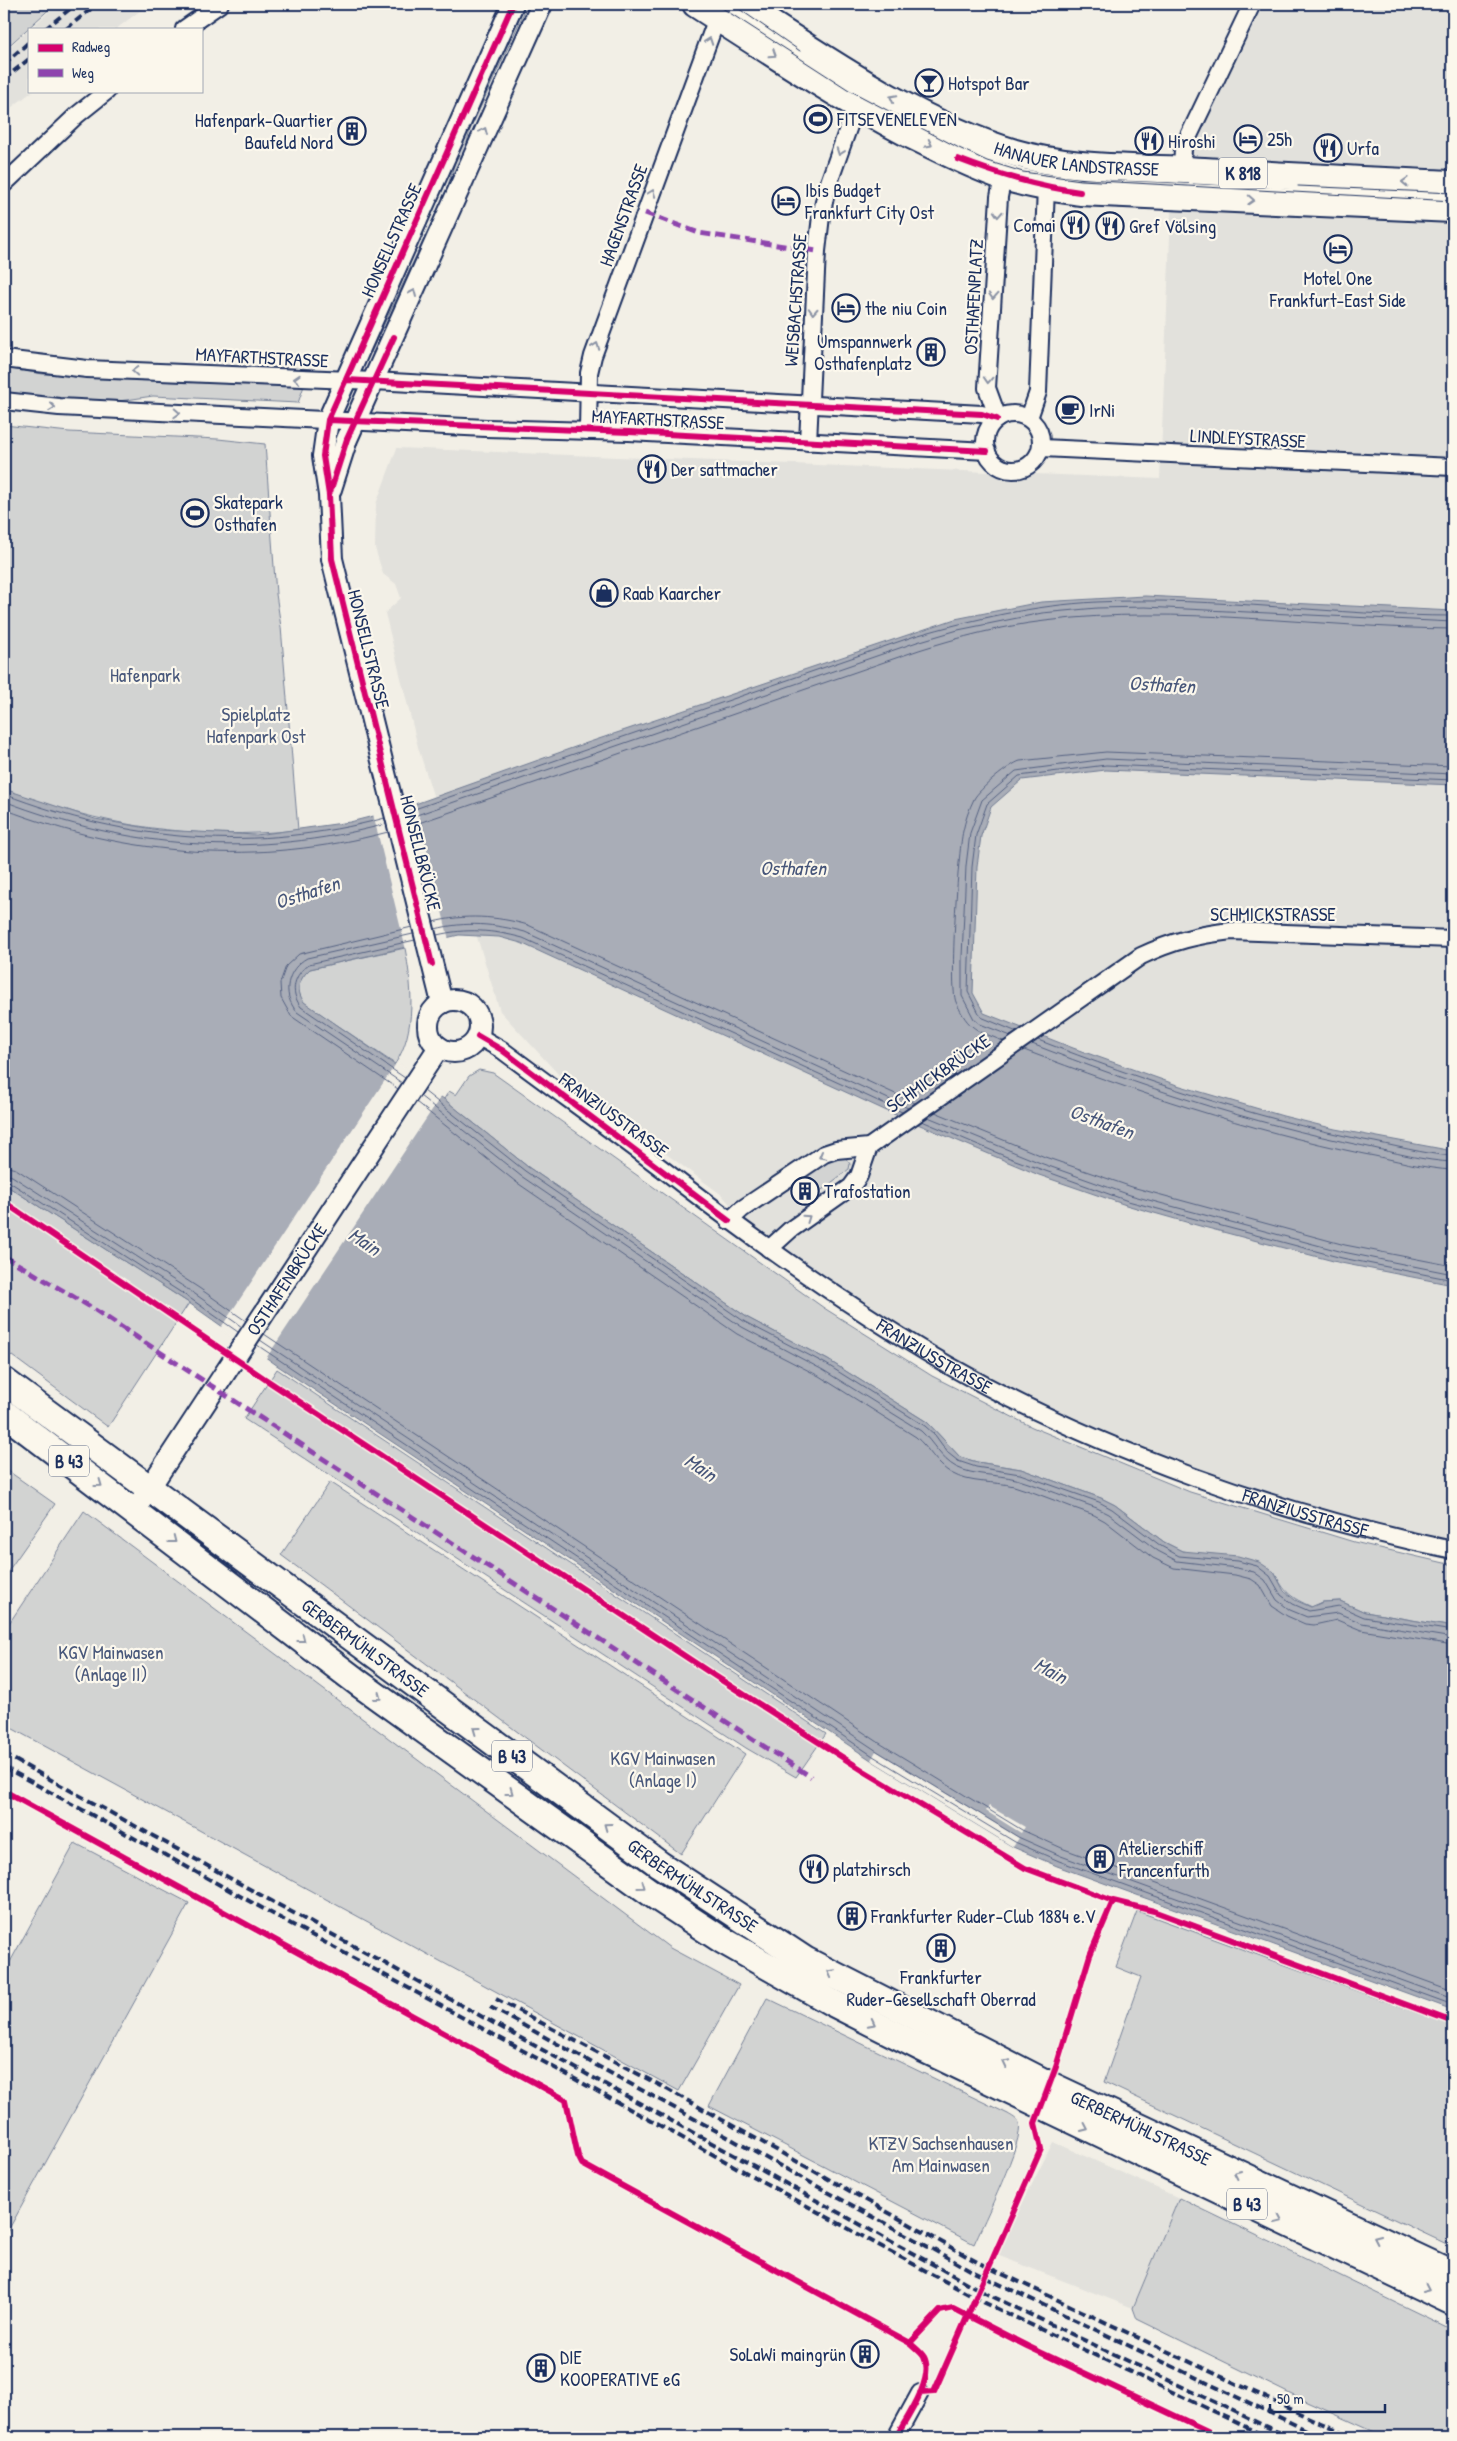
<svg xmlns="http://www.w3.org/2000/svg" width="1457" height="2441" font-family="'Patrick Hand',sans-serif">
	<rect width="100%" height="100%" fill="#f2efe6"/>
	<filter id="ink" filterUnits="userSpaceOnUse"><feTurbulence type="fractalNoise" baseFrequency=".02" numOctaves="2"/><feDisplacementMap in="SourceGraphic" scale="10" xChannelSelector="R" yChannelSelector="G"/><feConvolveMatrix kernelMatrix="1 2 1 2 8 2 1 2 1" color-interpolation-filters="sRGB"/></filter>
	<g filter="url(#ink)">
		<path fill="#e2e1dc" d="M57,4H149L116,29H30Z
			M1252,4H1453V1550L1302,1511L1008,1397L769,1249L722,1195L560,1076L500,1011L418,747L385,613L401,598L396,584L383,574L375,548L376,504L397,448L1160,479L1173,164Z
			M29,29V91H33L4,113V52Z
			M1053,2142L1179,2198L1133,2308L997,2255Z"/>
		<path fill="#d2d3d2" stroke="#768198" d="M4,4H55L4,50Z
			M523,4H528L470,130L463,160L376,354L371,352L446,192L464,132Z
			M4,368L43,374L304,386L298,403L153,396L119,401H98L34,397L4,392Z
			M4,425L69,432L218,439L265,444L276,594L281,627L298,830C196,841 99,826 4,789Z
			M405,948C412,986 417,1031 395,1064L303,1002C295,989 299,979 310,969Z
			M479,1070L493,1073L824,1308L932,1376L1032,1427L1190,1492L1354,1542L1453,1565V1627L1365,1612L1340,1601L1323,1602L1312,1607C1290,1597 1285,1593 1274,1572L1182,1551L1164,1542L1115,1505L1101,1498L1021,1469L977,1462L960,1457L927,1422L828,1360L748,1318L528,1167L444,1099L449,1091L456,1095L469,1076Z
			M835,1156L845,1157L850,1164L849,1169L818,1193L806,1175Z
			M4,1184L189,1303L108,1427L4,1350Z
			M277,1369L826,1734L796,1777L746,1748L244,1419Z
			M4,1468L55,1504L4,1577Z
			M330,1482L745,1754L681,1854L281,1555Z
			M84,1511L670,1948L739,1985L679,2091L4,1724V1631Z
			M75,1843L189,1903L4,2238V1973Z
			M1137,1911L1453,2026V2247L1104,2082L1141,1977L1116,1967Z
			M767,1998L1008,2114C1011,2116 1018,2119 1019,2124C1025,2138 982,2226 974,2244L709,2106Z
			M1179,2198L1453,2330V2437H1386L1292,2395L1137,2319L1133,2308Z"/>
		<path fill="#a9adb7" stroke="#707b93" d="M1145,596L1453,611V785L1106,770L1022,780L991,807L981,836L977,867L973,993L984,1013L1073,1048L1177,1085L1283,1116L1335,1129L1453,1151V1285L1341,1263L1200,1226L1126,1205L1039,1175L889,1112L521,943L499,937L459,935L310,969C299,979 295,989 304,1002L444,1099L528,1167L748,1318L828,1360L927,1422L960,1457L977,1462L1021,1469L1101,1498L1115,1505L1164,1542L1182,1551L1238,1556L1259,1562L1274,1572L1284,1591L1295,1600L1311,1607L1323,1602L1340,1601L1365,1612L1453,1627V2010L1057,1866L1013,1847L871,1760L278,1366L189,1303L4,1184V789L95,819L159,830L256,835L350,822L401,809L575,747L955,619L1041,602Z"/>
		<path fill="#f2efe6" d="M415,800L449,940L406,950L373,814Z
			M397,1062L442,1095L265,1360L220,1329Z
			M876,1751L1019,1838L1013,1847L871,1760Z
			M989,1806L1025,1827L1021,1833L986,1811Z"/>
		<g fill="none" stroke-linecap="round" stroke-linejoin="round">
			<path stroke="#546182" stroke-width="1" d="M4,794C129,842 255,853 385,818
				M4,801C129,849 256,859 386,824
				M4,809C128,857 259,866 388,832
				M406,812L915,636C974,619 1035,605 1097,602C1216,596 1335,616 1453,616
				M408,818L917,642L958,630L1042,613L1097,608L1145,607L1453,622
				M410,826L919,650C960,637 1002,626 1045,621C1178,604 1319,628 1453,629
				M433,922C465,914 496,916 528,925L915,1103
				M435,929C466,921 495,924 525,932L908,1108
				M437,935C466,928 493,930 523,938L902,1112
				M1017,1032L981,1017L968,992L972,867L976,835L987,804L1019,776L1106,765L1453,780
				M1011,1036L980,1024L974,1019L962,996V957L966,866L970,833L982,800L1016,771L1106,759L1453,774
				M1038,1040C1144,1081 1252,1117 1364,1140C1393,1145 1423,1154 1453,1156
				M1003,1041C976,1030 969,1030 956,1002C949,986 958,853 963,831C965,821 969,809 974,799C979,789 1010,764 1020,761L1106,752L1453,766
				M1032,1044C1140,1086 1250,1123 1364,1146C1393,1152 1424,1161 1453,1162
				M1024,1050C1135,1092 1248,1130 1364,1154C1393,1159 1424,1169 1453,1170
				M405,1078L301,1007C289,991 294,975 309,964L415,940
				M402,1083L297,1012C281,994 287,969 307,958L413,934
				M398,1089L291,1016L281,998L280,983L286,966L299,954L412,927
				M424,1091L525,1171L745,1322L826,1364L925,1426L935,1435L948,1453L958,1461L976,1467L1020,1474L1099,1502L1112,1509L1161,1546L1179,1556L1238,1561L1257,1566L1270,1576L1281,1595L1293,1604L1309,1611L1339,1606L1364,1617L1453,1631
				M420,1096L521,1176L742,1327L823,1370L921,1431C933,1442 941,1459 956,1467C974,1476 996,1474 1016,1479C1043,1487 1070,1499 1097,1508L1109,1514L1158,1551L1177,1561L1237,1568L1254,1572L1265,1580L1277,1600L1290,1610L1307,1617L1338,1613L1362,1623L1453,1638
				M416,1102L516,1182L737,1334L819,1376L916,1437C929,1448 936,1464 951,1473C970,1484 994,1481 1014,1486C1041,1494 1067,1506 1094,1515L1105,1521L1153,1558L1174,1568L1235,1575L1251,1579L1260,1585L1272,1606L1287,1616L1305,1624L1314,1625L1337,1620L1361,1630L1453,1645
				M935,1112L1045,1157L1132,1187L1345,1245L1453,1266
				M928,1117L1043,1164L1130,1195L1343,1252L1453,1274
				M922,1121L1007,1157L1128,1201L1342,1258L1453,1280
				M4,1166L16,1169L199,1288L246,1321
				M4,1174L12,1176L195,1294L242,1327
				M4,1180L8,1181L191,1299L238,1332
				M264,1334L881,1744L1022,1830L1064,1849L1453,1991
				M260,1340L877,1751L1018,1837L1061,1856L1453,1999
				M257,1345L873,1756L1015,1842L1059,1861L1453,2005"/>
			<g stroke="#1b2f5e" stroke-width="20">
				<g id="minor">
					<path d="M184,29L220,4"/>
					<path d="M1182,170L1183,148L1252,4"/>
					<path d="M4,184L77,115L107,91"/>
					<path d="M4,359L87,369L374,381L982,414L997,419"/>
					<path d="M4,401L59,407L486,428L629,432L987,451"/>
					<circle cx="1013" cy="442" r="28"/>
					<path d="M998,418L987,388L999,197L1003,177"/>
					<path d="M1029,418L1038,392L1046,187"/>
					<path d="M588,431L589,373L593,356L717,18"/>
					<path d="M808,442L817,251L821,216L827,188L856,106"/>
					<path d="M1042,448L1453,467"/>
					<path id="s1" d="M478,1036L502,1050C562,1095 623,1138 682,1184C767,1249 855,1311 948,1365C1097,1450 1285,1516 1453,1550"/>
					<path d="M729,1221L742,1209L824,1154L836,1150L869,1147L1141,956C1173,941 1197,935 1231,931L1453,939"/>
					<path d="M769,1249L790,1230L851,1187L859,1176L869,1147"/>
					<path d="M896,2437L920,2393"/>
				</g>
			</g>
			<g stroke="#1b2f5e" stroke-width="24">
				<g id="tertiary">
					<path d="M331,489L347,439L542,4"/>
					<circle cx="454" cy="1026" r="26"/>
					<path d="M442,1003L332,559L329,495L323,456L328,420L513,4"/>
					<path id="s2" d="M135,1510L439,1047"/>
				</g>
			</g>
			<g stroke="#1b2f5e" stroke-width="30">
				<g id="primary">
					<path d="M696,4C766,49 835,95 909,134C940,149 970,165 1002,176C1027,185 1054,188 1080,192L1453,209"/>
					<path id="s3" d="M740,4C824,58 919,125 1015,153C1070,169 1128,167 1185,170C1274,175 1364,181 1453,184"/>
					<path id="s4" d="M4,1381L659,1864L805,1960L1050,2085L1453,2274"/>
					<path d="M4,1413L360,1684L658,1898L722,1940L831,2002L924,2049L1453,2302"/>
				</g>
			</g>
			<use href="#minor" stroke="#fbf7ec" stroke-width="16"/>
			<use href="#tertiary" stroke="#fbf7ec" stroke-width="20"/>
			<use href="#primary" stroke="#fbf7ec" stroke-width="26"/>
			<path stroke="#1b2f5e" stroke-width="1" d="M716,4L849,90L959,148L987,161L1023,172L1081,180L1453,201
				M732,4L800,51
				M1298,186L1453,193"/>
			<path stroke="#1b2f5e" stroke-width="4" stroke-dasharray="8 4" stroke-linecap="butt" d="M45,29L76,4
				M66,29L97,4
				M4,64L29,42
				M4,79L29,59
				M4,1754L985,2293L1288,2437
				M4,1767L981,2301L1267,2437
				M496,1999L665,2088L979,2263L1316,2421L1355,2437
				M490,2007L974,2272L1321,2437"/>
			<path stroke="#8e44ad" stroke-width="5" stroke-dasharray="10 5" stroke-linecap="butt" d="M645,213L699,233L817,251
				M4,1256L89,1306L811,1777"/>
			<g stroke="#fbf7ec" stroke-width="9">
				<path id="cycleway" d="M958,159C1000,175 1036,186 1080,192
					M346,380L982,414L997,419
					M328,420L629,432L987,451
					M330,492L347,439L394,337
					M432,964L332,559L329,495L323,456L328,420L513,4
					M478,1036L502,1050L729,1221
					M4,1202L265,1379L715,1676L864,1771L1025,1868L1113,1901L1154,1911L1453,2022
					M4,1791L566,2100L578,2156L582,2164L910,2343C914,2347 921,2352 924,2357C935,2378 907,2418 896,2437
					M910,2343L940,2311L953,2308L1027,2346L1220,2437
					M920,2393L934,2392L1041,2149L1035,2123L1056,2067L1090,1955L1113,1901"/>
			</g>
			<use href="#cycleway" stroke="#d6006c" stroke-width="6"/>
		</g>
		<defs><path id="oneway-chevron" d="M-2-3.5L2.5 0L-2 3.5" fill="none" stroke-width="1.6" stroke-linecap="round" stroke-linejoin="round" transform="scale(1.25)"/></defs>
		<g stroke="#8b93a5">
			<use href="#oneway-chevron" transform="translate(709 41) rotate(-70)"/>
			<use href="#oneway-chevron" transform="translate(773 54) rotate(33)"/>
			<use href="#oneway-chevron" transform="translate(893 98) rotate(-152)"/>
			<use href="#oneway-chevron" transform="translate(484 131) rotate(-66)"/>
			<use href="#oneway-chevron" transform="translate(929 144) rotate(27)"/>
			<use href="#oneway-chevron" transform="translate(840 152) rotate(110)"/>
			<use href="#oneway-chevron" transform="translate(1405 182) rotate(-178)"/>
			<use href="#oneway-chevron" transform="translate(652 193) rotate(-69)"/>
			<use href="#oneway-chevron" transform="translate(1251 200) rotate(3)"/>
			<use href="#oneway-chevron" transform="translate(998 214) rotate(93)"/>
			<use href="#oneway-chevron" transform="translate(413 293) rotate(-66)"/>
			<use href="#oneway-chevron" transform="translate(993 296) rotate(93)"/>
			<use href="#oneway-chevron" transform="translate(813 311) rotate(93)"/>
			<use href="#oneway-chevron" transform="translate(596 346) rotate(-70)"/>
			<use href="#oneway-chevron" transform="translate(135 371) rotate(-177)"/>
			<use href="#oneway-chevron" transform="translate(297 379) rotate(-177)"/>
			<use href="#oneway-chevron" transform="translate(988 380) rotate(93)"/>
			<use href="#oneway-chevron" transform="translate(52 407) rotate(6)"/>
			<use href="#oneway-chevron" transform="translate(177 413) rotate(3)"/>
			<use href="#oneway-chevron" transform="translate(822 1156) rotate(151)"/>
			<use href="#oneway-chevron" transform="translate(807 1218) rotate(-35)"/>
			<use href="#oneway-chevron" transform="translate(99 1484) rotate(36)"/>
			<use href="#oneway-chevron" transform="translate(173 1540) rotate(38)"/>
			<use href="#oneway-chevron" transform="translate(302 1639) rotate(38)"/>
			<use href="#oneway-chevron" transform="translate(378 1697) rotate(36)"/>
			<use href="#oneway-chevron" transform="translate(476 1730) rotate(-144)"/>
			<use href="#oneway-chevron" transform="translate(510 1792) rotate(36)"/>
			<use href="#oneway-chevron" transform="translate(607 1826) rotate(-144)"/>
			<use href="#oneway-chevron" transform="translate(642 1886) rotate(36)"/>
			<use href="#oneway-chevron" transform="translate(831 1973) rotate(-152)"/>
			<use href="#oneway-chevron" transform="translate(872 2023) rotate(27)"/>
			<use href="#oneway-chevron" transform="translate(1006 2063) rotate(-153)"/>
			<use href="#oneway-chevron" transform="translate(1085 2128) rotate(25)"/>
			<use href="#oneway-chevron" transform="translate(1237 2174) rotate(-155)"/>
			<use href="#oneway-chevron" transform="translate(1279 2220) rotate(25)"/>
			<use href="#oneway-chevron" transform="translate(1377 2239) rotate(-155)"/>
			<use href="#oneway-chevron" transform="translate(1426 2289) rotate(25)"/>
		</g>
	</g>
	<defs>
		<g id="bar-ring" transform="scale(1.4375)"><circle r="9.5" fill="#fbf7ec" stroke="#1b2f5e" stroke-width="1.5"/><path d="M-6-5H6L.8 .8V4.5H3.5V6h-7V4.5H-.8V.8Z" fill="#1b2f5e"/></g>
		<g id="stadium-ring" transform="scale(1.4375)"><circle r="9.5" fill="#fbf7ec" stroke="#1b2f5e" stroke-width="1.5"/><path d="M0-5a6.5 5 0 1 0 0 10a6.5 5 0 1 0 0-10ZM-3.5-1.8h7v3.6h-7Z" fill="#1b2f5e"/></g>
		<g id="building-ring" transform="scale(1.4375)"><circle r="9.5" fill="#fbf7ec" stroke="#1b2f5e" stroke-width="1.5"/><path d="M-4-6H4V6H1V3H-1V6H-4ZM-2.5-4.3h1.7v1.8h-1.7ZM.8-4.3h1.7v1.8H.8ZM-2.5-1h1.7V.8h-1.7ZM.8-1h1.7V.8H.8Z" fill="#1b2f5e"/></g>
		<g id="hotel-ring" transform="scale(1.4375)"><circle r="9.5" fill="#fbf7ec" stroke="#1b2f5e" stroke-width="1.5"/><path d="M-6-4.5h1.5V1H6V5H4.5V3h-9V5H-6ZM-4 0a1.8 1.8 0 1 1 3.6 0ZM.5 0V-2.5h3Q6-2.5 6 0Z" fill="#1b2f5e"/></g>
		<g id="restaurant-ring" transform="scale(1.4375)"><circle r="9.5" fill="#fbf7ec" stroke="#1b2f5e" stroke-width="1.5"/><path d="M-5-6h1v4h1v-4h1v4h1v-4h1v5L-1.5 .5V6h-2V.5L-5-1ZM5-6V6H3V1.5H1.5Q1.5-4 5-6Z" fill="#1b2f5e"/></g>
		<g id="cafe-ring" transform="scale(1.4375)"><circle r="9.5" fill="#fbf7ec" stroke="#1b2f5e" stroke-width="1.5"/><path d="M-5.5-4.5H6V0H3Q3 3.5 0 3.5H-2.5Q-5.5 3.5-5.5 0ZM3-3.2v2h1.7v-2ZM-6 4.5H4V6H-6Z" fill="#1b2f5e"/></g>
		<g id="shop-ring" transform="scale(1.4375)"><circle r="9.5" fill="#fbf7ec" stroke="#1b2f5e" stroke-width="1.5"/><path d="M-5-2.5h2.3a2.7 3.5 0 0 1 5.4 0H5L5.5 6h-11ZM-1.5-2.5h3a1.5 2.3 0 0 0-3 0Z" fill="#1b2f5e"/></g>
	</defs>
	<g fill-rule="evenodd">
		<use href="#bar-ring" x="929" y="83"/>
		<use href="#stadium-ring" x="818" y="119"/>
		<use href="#building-ring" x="352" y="131"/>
		<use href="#hotel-ring" x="1248" y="139"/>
		<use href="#restaurant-ring" x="1149" y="141"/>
		<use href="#restaurant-ring" x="1328" y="148"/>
		<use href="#hotel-ring" x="786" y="201"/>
		<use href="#restaurant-ring" x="1075" y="225"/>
		<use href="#restaurant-ring" x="1110" y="226"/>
		<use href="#hotel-ring" x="1338" y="249"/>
		<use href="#hotel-ring" x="846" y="308"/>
		<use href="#building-ring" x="931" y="352"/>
		<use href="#cafe-ring" x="1070" y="410"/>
		<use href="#restaurant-ring" x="652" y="469"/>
		<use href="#stadium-ring" x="195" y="513"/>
		<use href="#shop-ring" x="604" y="593"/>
		<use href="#building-ring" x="805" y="1191"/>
		<use href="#building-ring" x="1100" y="1859"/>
		<use href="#restaurant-ring" x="814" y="1869"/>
		<use href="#building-ring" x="852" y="1916"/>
		<use href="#building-ring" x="941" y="1948"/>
		<use href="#building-ring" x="865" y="2354"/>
		<use href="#building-ring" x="541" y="2368"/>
	</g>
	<g text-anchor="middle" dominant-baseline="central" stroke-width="4.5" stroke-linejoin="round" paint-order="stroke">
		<g fill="#fbf7ec" stroke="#5e6b89" stroke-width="1">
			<rect x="1219" y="157.5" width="48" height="31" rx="4"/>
			<rect x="49" y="1445.5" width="40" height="31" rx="4"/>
			<rect x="492" y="1740.5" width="40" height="31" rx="4"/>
			<rect x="1227" y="2188.5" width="40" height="31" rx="4"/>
		</g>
		<g font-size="18" font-weight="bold" fill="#1b2f5e">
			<text x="1243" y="173">K 818</text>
			<text x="69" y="1461">B 43</text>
			<text x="512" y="1756">B 43</text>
			<text x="1247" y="2204">B 43</text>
		</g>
		<g font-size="19" fill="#1b2f5e" stroke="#fbf7ec" text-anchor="start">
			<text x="948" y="83">Hotspot Bar</text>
			<text x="837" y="119">FITSEVENELEVEN</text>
			<text x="333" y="120" text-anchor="end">Hafenpark-Quartier<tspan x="333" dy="22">Baufeld Nord</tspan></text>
			<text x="1267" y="139">25h</text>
			<text x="1168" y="141">Hiroshi</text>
			<text x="1347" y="148">Urfa</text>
			<text x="805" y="190">Ibis Budget<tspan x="805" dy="22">Frankfurt City Ost</tspan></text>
			<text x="1056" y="225" text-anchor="end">Comai</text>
			<text x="1129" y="226">Gref Völsing</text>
			<text x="1338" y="278" text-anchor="middle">Motel One<tspan x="1338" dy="22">Frankfurt-East Side</tspan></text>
			<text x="865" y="308">the niu Coin</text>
			<text x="912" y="341" text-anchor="end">Umspannwerk<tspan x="912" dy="22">Osthafenplatz</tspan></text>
			<text x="1089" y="410">IrNi</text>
			<text x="671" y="469">Der sattmacher</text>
			<text x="214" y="502">Skatepark<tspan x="214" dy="22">Osthafen</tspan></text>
			<text x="623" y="593">Raab Kaarcher</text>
			<text x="824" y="1191">Trafostation</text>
			<text x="1119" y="1848">Atelierschiff<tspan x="1119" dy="22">Francenfurth</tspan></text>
			<text x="833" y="1869">platzhirsch</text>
			<text x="871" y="1916">Frankfurter Ruder-Club 1884 e.V</text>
			<text x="941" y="1977" text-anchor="middle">Frankfurter<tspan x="941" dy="22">Ruder-Gesellschaft Oberrad</tspan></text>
			<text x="846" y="2354" text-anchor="end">SoLaWi maingrün</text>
			<text x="560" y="2357">DIE<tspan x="560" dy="22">KOOPERATIVE eG</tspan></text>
		</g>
		<g font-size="19" fill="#1b2f5e" stroke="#fbf7ec">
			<text stroke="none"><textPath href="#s3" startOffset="376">HANAUER LANDSTRASSE</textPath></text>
			<text transform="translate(623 215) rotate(-70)">HAGENSTRASSE</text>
			<text transform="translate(391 240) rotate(-66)">HONSELLSTRASSE</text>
			<text transform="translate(973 297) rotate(-87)">OSTHAFENPLATZ</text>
			<text transform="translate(795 300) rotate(-86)">WEISBACHSTRASSE</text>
			<text transform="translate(262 357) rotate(3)">MAYFARTHSTRASSE</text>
			<text transform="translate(658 419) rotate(3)">MAYFARTHSTRASSE</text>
			<text transform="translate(1248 438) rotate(3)">LINDLEYSTRASSE</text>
			<text transform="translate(369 649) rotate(76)">HONSELLSTRASSE</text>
			<text transform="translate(421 853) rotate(76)">HONSELLBRÜCKE</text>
			<text x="1273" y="914">SCHMICKSTRASSE</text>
			<text transform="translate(938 1073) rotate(-35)">SCHMICKBRÜCKE</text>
			<text transform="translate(614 1115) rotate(36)">FRANZIUSSTRASSE</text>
			<text stroke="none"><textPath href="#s2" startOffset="276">OSTHAFENBRÜCKE</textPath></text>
			<text stroke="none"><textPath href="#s1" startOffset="558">FRANZIUSSTRASSE</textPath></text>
			<text stroke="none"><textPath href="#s1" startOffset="962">FRANZIUSSTRASSE</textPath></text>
			<text stroke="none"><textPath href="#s4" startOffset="449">GERBERMÜHLSTRASSE</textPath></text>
			<text stroke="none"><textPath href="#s4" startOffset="854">GERBERMÜHLSTRASSE</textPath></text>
			<text stroke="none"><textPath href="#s4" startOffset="1364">GERBERMÜHLSTRASSE</textPath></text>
		</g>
		<g font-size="19" fill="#49587b" stroke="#fbf7ec">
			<text x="145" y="675">Hafenpark</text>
			<text x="256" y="714">Spielplatz<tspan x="256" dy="22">Hafenpark Ost</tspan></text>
			<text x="111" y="1652">KGV Mainwasen<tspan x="111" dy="22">(Anlage II)</tspan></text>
			<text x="663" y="1758">KGV Mainwasen<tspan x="663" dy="22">(Anlage I)</tspan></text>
			<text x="941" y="2143">KTZV Sachsenhausen<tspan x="941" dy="22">Am Mainwasen</tspan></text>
		</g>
		<g font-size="20" font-style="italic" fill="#465579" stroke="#fbf7ec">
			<text transform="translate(1162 684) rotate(3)">Osthafen</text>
			<text x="793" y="867">Osthafen</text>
			<text transform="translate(307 892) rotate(-18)">Osthafen</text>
			<text transform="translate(1102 1121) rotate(20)">Osthafen</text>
			<text transform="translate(365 1241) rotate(34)">Main</text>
			<text transform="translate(701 1467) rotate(34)">Main</text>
			<text transform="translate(1051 1670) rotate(28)">Main</text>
		</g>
	</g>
	<rect width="1457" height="2441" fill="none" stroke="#fbf7ec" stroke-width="20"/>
	<rect x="10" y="10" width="1437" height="2421" fill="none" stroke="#1b2f5e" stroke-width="2" filter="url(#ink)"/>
	<rect x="28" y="28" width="175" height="65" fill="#fbf7ec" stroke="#a1a7b3"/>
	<rect x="38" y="44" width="25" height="8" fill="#d6006c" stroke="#a1a7b3"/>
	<text x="72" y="52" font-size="15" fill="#1b2f5e">Radweg</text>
	<rect x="38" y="69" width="25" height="8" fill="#8e44ad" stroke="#a1a7b3"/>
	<text x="72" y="78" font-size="15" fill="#1b2f5e">Weg</text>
	<path d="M1270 2404v8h115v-8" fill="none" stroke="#1b2f5e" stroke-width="2.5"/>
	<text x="1277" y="2404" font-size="15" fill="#1b2f5e" stroke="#fbf7ec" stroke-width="4" paint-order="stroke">50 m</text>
</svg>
